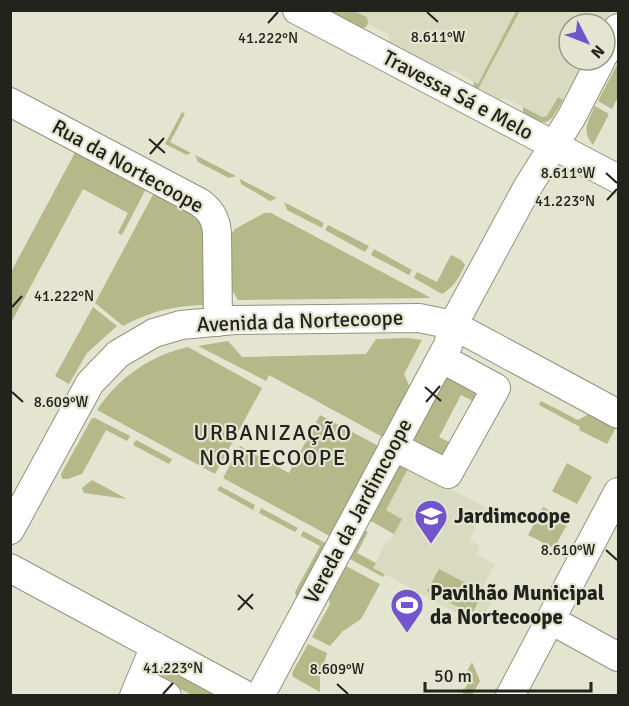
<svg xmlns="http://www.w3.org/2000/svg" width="629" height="706" font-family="Signika,sans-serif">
	<rect width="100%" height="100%" fill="#e3e5d1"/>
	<path fill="#d9dbc0" d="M327,11H611L604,24H569V60H585L553,117L546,123L522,110L523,107L503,97L499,101L474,90V82L453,70L448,74L389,43L388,34L369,24L364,28Z
		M409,466L486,508L469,540L480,546L477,554L495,564L482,588L495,595L479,625L373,568L386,542L389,543L402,519L386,510Z"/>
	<path fill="#b5b888" d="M327,11H354L367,17L368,23L366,27L361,28Z
		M516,11H520L477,91L473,89L474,82L478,84Z
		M618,63V97L612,109L598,101Z
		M558,97L563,100C548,125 550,127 523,114V107L542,117L547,116Z
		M595,106L609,114L593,145C581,131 588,121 595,106Z
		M182,112L185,114L170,142L191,153L187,155L165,144Z
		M78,147L148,185L122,235L118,233L128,213L83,189L11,323V272Z
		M195,155L236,176L229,178L198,162Z
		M240,179L277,198L270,201L241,184Z
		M156,189L204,220L207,305C177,305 150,311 123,326L95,303Z
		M284,202L324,223L322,228L287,210Z
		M264,213H271L431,298L238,300L232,290L230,236L235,229Z
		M328,225L369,246L365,252L325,230Z
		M374,249L412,270L409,275L371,255Z
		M451,255L461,260L465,265C459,278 454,287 442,294L414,278L417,272L437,282Z
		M93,307L117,326L87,353L69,384L55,376Z
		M408,338L422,340L404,374L414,397L390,441L269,375L266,381L198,346L228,341L242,357L366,354L376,339Z
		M188,347L262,388L215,474L97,410C118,378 151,355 188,347Z
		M443,366L483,387L475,402L461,395L439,437L451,443L441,462L403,442Z
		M541,401L578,420L589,414L616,428L607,444L579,430L580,427L539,405Z
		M320,415L386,450L337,540L223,478L240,446L289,473Z
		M92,418H95L130,436L127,441L106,430L82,474L68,479H62L61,474Z
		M136,440L172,459L169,464L133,445Z
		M395,455L409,467L386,510L402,519L394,534L362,516Z
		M567,463L592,477L577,504L552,491Z
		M92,480L127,499L84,493L82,488Z
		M220,486L255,505L253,510L217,490Z
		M543,507L569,521L554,548L528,535Z
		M261,508L298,528L295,532L259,513Z
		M303,531L333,547L297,602L295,592L320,546L301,536Z
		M365,531L368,532L357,553L376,563L373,568L384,574L383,577L350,559Z
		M346,566L380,584L361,619L343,631L330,646L312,637L330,604L328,598Z
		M439,569L483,592L472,614L427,591Z
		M308,644L327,653L320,677V692L293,677L292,673Z
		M472,662L480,681L472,695H463V692L468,683L465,675Z
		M164,666L228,695H192L163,680L159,674L160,669Z"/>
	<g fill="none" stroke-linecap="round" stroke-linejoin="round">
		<g stroke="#91927f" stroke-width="30">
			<path id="minor" d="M297,10L618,179
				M605,53L618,28
				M10,102L199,202C211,210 216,219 217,233L218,322
				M393,446L448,474L496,388L441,358
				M10,530L90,383L118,354L154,333L181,325L235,320L419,318L453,325L527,188L571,118L601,60
				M10,568L247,696
				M551,620L618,657
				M140,682L167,696
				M134,696L155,646
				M260,696L448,345L453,325L618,414
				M510,696L618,492"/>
		</g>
		<use href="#minor" stroke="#fff" stroke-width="28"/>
	</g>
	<path fill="none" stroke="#22231c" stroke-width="2" d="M427,12L438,22M268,23L278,12M149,139L165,153M150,154L164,138M606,173L617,183M607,200L617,189M12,307L22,296M425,387L441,401M12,392L23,402M426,402L440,386M606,550L617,560M238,595L253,609M238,610L253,594M337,684L348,694M163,694L173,683"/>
	<defs>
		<g id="school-pin" transform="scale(1.725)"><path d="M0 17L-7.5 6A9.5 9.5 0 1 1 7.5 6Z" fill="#7254cd" stroke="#e3e5d1"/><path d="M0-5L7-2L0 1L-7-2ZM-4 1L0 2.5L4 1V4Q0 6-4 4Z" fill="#fff"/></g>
		<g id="stadium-pin" transform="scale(1.725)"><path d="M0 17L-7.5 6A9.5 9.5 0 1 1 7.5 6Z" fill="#7254cd" stroke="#e3e5d1"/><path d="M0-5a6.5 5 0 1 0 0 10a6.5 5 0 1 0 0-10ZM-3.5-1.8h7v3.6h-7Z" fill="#fff"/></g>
	</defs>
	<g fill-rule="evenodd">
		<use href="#school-pin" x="431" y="516"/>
		<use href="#stadium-pin" x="407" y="605"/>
	</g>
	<g text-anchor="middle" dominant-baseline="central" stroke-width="4.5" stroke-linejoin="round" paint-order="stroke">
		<g font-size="21" fill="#22231c" stroke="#e3e5d1">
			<text transform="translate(458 95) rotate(28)">Travessa Sá e Melo</text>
			<text transform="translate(128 166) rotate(29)">Rua da Nortecoope</text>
			<text transform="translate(300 321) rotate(-2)">Avenida da Nortecoope</text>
			<text transform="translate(358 511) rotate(-62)">Vereda da Jardimcoope</text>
		</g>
		<g font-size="21" font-weight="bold" fill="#22231c" stroke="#e3e5d1" text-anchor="start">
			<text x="454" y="516">Jardimcoope</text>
			<text x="430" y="593">Pavilhão Municipal<tspan x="430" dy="24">da Nortecoope</tspan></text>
		</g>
		<g font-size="22" letter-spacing="1.5" fill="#22231c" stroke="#e3e5d1">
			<text x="273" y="432">URBANIZAÇÃO<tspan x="273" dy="25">NORTECOOPE</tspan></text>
		</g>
	</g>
	<g font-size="15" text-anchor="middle" fill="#22231c" stroke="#e3e5d1" stroke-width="4.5" stroke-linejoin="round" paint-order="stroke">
		<text x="438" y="42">8.611°W</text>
		<text x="268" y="43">41.222°N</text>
		<text x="568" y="178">8.611°W</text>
		<text x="565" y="206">41.223°N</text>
		<text x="64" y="301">41.222°N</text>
		<text x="61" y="407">8.609°W</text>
		<text x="568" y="555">8.610°W</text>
		<text x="173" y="673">41.223°N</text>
		<text x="337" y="674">8.609°W</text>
	</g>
	<rect width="629" height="706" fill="none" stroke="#22231c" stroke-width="24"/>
	<g transform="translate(587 42) rotate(132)"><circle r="28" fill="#e3e5d1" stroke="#969789" stroke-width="1.5"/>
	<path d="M0-4.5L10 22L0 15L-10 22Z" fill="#7254cd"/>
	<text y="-9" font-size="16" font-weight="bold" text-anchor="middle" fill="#22231c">N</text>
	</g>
	<path d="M425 682v9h166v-9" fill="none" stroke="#22231c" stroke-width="3"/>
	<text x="434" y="682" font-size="18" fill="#22231c" stroke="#e3e5d1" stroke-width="4.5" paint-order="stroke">50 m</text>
</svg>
